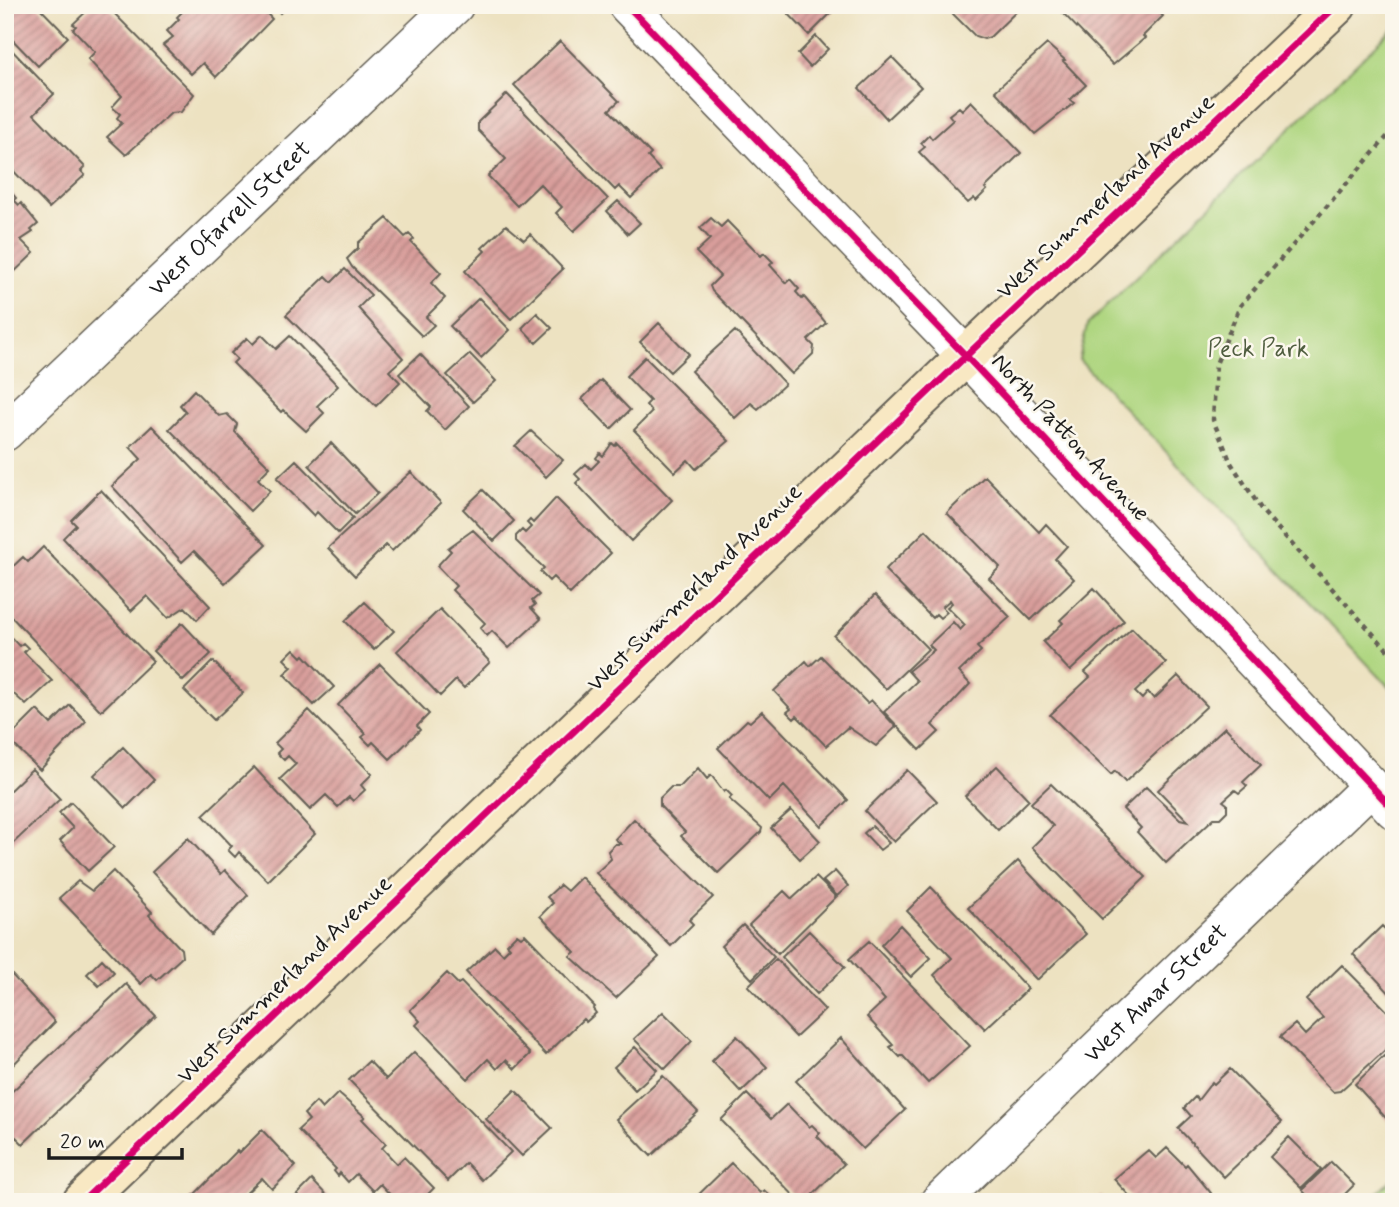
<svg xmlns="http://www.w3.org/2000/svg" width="1399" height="1207" font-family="Mynerve,sans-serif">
	<defs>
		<pattern id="building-hatch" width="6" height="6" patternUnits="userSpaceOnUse" patternTransform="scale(1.75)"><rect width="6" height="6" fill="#d99e9b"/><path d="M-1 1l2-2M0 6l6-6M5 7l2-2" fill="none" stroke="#af807e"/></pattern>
	</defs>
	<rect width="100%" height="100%" fill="#fbf7ec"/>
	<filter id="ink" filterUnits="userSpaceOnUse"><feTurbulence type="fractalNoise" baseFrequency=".0143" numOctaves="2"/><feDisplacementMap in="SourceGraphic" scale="14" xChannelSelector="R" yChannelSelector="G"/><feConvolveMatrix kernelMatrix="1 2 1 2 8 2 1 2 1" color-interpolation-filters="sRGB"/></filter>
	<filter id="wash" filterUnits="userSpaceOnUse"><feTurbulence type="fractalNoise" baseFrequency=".00686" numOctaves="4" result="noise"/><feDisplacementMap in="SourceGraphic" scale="28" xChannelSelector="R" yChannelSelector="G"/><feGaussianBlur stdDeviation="1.57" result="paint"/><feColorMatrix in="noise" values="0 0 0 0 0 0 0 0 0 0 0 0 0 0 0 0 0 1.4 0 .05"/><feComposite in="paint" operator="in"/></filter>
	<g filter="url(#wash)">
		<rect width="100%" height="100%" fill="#ede2c1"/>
		<path fill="#afd680" stroke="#66794e" stroke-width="2" d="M1394,27V692L1079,360L1087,325Z
			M1394,1177V1202H1368Z"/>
		<g id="blocks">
			<path fill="url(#building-hatch)" d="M5,5H37L68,37L38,66L5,32Z
				M93,5H106L194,94L181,112L171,113L126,155L107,137L122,123L117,118L120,114L112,107L122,96L88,59L95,52L73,29L76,26L73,24Z
				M199,5H259L272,19L216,77L203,63L191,74L163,45L173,37L167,31L179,19L177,17L188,6L193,11Z
				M273,5H288L280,13Z
				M784,5H839L809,35L782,7Z
				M956,5H1023L990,37L984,39L975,36L950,11Z
				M1060,5H1152L1163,16L1143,36L1145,38L1113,65L1058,8Z
				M816,36L828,49L810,67L798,54Z
				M560,41L619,101L609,110L651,154L648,157L660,170L631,198L619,186L615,190L514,85Z
				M5,43L54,94L34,114L85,167L81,171L85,175L49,208L5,162Z
				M1047,44L1065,60L1063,61L1086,85L1070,100L1074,103L1035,134L995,91Z
				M892,57L921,87L887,119L859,88Z
				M507,94L608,199L574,231L556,213L562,207L540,184L517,206L488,176L506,159L478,130V122Z
				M971,101L1021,153L985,188L987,190L976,201L974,198L968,203L919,152L925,147L921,143L929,135L932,139L953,120L949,115L959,107L962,110Z
				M5,191H10L16,198L14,200L19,205L21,203L38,224L31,230L33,232L21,240L34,253L7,279Z
				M618,201L640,223L628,234L607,211Z
				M387,218L405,237L409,234L414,239L411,242L441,273L431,283L445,298L426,317L434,325L422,336L352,267L347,259L358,248V243Z
				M711,218L721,227L727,221L761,256L764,253L773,262L770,265L786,283L790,279L799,289L796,292L802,299L804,297L826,323L808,340L814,346L813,354L792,374L712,291L710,286L720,276L696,252L710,239L700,228Z
				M506,225L524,240L530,234L563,269L511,319L465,271L485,251L482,248Z
				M345,269L371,295L358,308L403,358L389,371L400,382L376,406L286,315L326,276L332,282Z
				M479,298L510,330L481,358L450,326Z
				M537,313L552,328L536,343L522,328Z
				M659,323L689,354L670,372L640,342Z
				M735,331L785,384L758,409L751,403L735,418L691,371Z
				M262,335L276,349L290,336L338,386L317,406L324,413L306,431L283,410L281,412L233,363L237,359L231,353L247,338L253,344Z
				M420,354L469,406L445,430L427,411L431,407L399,374Z
				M470,354L496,381L473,402L447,375Z
				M645,357L729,441L696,469L688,460L675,472L634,430L652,412L646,405L650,401L626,376Z
				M601,380L630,410L611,429L582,399Z
				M194,390L219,416L227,414L237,424L235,432L270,467L258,479L270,491L250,511L169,429L186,412L180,405Z
				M152,426L266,545L225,583L194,551L182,562L112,486L141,459L130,447Z
				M531,431L563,460L546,477L515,446Z
				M331,443L378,493L355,514L309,465Z
				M612,443L615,446L617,443L672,500L631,541L576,483L580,479L575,474L586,464L591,469L599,461L596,458L600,453L603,456Z
				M296,460L353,518L338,533L317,512L314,516L277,478Z
				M411,472L441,503L392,551L386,545L355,576L328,548Z
				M985,476L1039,532L1046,524L1067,546L1055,559L1074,579L1031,620L989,578L1000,567L947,513Z
				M101,490L210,606L197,620L185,607L168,618L147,596L131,611L63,538L76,525L71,520Z
				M483,490L514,521L494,541L463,509Z
				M556,498L611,553L570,594L553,577L549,581L540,572L544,568L516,541V536L522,530L525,533L531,527L527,523L530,520L533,523Z
				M473,530L539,595L532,601L535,605L531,608L541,619L509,648L492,631L487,636L480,628L485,623L452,590L456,586L437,566L451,551L448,548Z
				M926,530L1010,617L977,647L981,651L959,672L970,684L932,725L939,732L920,750L884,712L917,681L908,671L934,650L929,645L953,622L960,630L965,625L947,607L952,603L950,600L942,607L947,612L940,618L936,614L932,618L885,570Z
				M43,547L153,661L101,711L5,610V574L23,557L28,562Z
				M1094,588L1124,621L1070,671L1043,642L1063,623L1060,620Z
				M875,595L928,649L886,689L834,636Z
				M365,602L394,631L374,650L345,621Z
				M440,609L490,662L464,688L456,680L440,696L397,651Z
				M182,623L211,654L183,681L153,651Z
				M1132,628L1166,663L1135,692L1142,699L1148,692L1154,699L1178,676L1207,706L1125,782L1115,771L1111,775L1050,715L1090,677L1085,672Z
				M5,631L19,646L23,643L28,648L24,652L52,681L26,705L5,686Z
				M294,649L302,657L304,655L334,687L314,705L284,674L292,667L284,659Z
				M821,656L867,703L871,700L896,727L876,746L848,727L826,746L797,716L794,719L787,712L791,709L774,691L806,661L810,666Z
				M213,661L243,693L214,720L184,690Z
				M380,664L429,714L417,726L420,730L390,759L373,742L370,745L362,737L366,734L338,705Z
				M70,705L86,721L40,770L8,739L37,710L51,724Z
				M309,710L372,774L361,785L365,790L353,801L349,797L338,807L326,795L310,810L280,779L296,764L288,756L284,760L277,753L281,749L275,743Z
				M762,711L848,800L821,826L784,786L769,801L718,748L747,720L750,722Z
				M1225,727L1261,765L1243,782L1247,786L1239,793L1235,790L1223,801L1227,804V811L1220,818H1214L1166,863L1137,832L1141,828L1123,809L1146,787L1180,819L1188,821L1158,790Z
				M123,747L154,780L126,808L94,775Z
				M997,766L1029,800L998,830L965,796Z
				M254,767L315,834L268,881L239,852L235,857L228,850L232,846L203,815Z
				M698,768L707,779L711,775L724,792L726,790L732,796L729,799L762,828L761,832L718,873L681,836L685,832L660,806V798L671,787H680Z
				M32,769L60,799L6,850L5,795Z
				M907,770L937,801L894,842L865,811Z
				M1051,784L1146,877L1102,919L1032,847L1053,826L1031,803Z
				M71,802L114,847L88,871L60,841L73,828L59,813Z
				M791,810L820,841L800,859L771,828Z
				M634,819L713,897L689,920L693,924L671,946L596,873L611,859L608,851L615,844H621L615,839Z
				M872,826L889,843L880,850L864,833Z
				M188,838L221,874L225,870L248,895L211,935L152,872Z
				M1018,861L1086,934L1037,980L968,908Z
				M113,871L152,912L149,915L181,949L182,957L157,980L151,974L141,984L59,898L78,881L92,891Z
				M835,871L848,886L837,896L823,881Z
				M581,877L659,957L616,998L570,956L575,952L540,916L553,903L547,897L560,885L567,891Z
				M816,877L836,897L778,954L749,925L784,891L792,899Z
				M931,887L1028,989L985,1029L934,975L952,958L907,911Z
				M743,925L774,957L752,979L721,946Z
				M900,925L931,958L911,977L881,945Z
				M1382,926L1394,938V998L1353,954Z
				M809,931L845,967L817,994L782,957Z
				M517,934L521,937L525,934L595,1007L593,1009L596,1013L586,1022L583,1019L546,1055L466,972L495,946L503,954L510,947L507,944Z
				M869,941L970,1046L928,1083L902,1055L900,1057L890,1047L893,1045L867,1017L885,1000L849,959Z
				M102,959L114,972L99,986L87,974Z
				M776,959L825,1010L796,1037L748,986Z
				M1342,965L1394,1018V1042L1340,1091L1333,1092L1280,1037L1295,1024L1305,1035L1323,1018L1306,1000Z
				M447,973L458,984L461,982L530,1054L515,1069L506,1060L497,1069L488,1059L468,1079L416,1025L420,1021L410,1010Z
				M11,974L55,1022L5,1073V980Z
				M126,984L156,1016L23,1144L16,1137L12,1141L5,1134V1098Z
				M663,1012L692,1041L665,1069L634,1039Z
				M737,1036L767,1067L741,1092L712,1061Z
				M841,1038L905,1110L863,1149L796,1081Z
				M635,1047L657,1070L635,1090L614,1067Z
				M414,1052L511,1152L482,1180L466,1163L448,1181L349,1080L369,1061L386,1079Z
				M1384,1056L1394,1066V1127L1355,1084Z
				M1230,1069L1282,1122L1224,1177L1178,1128L1191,1116L1184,1108L1195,1097L1198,1100L1212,1082L1214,1084Z
				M663,1076L698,1112L651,1156L616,1119Z
				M515,1090L552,1128L522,1156L486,1119Z
				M338,1093L365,1117L362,1119L386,1144L382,1148L397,1164L404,1157L434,1188L420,1202H397L380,1184L373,1191L356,1174L348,1182L340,1173L338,1176L334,1171L336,1169L298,1130L309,1120L304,1114L316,1102L322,1109Z
				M747,1094L771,1119L787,1104L809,1127L812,1125L820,1133L817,1136L844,1164L805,1202H800L721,1120Z
				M262,1130L296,1166L272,1189L262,1178L237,1202H187L237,1151L239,1153Z
				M1289,1137L1321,1169L1301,1188L1270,1157Z
				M1167,1148L1185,1166L1187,1164L1211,1193L1203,1202H1135L1114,1179L1148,1150L1156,1158Z
				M1331,1162L1354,1185L1337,1202H1313L1302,1190Z
				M731,1163L760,1193L764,1190L771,1197L769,1202H691Z
				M312,1180L333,1202H290Z
				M1101,1196L1106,1202H1090L1097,1199Z"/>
		</g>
	</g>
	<g filter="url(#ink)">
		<use href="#blocks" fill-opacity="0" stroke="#656156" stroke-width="2"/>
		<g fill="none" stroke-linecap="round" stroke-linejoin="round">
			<g stroke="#656156" stroke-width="40">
				<g id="street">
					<path d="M627,5L966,356L1394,810"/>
					<path id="s1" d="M5,432L455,5"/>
					<path id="s2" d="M939,1202L1371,786"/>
				</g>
			</g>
			<g stroke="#656156" stroke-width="42">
				<path id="secondary" d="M82,1202L966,356L1337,5"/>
			</g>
			<path stroke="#656156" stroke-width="4.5" stroke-dasharray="5 5" stroke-linecap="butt" d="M1394,129L1240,306L1216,364L1213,420L1231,463L1263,512L1394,657"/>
			<use href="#street" stroke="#fff" stroke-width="37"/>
			<use href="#secondary" stroke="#f8e8c3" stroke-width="38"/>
			<g stroke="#fbf7ec" stroke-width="11">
				<path id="cycleway" d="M627,5L966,356L1394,810
					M82,1202L966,356L1337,5"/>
			</g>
			<use href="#cycleway" stroke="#d6006c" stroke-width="7"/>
		</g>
	</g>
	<g text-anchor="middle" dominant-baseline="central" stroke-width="5" stroke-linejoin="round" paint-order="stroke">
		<g font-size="24" fill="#1c1c1c" stroke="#fbf7ec">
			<text transform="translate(1106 197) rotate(-43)">West Summerland Avenue</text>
			<text stroke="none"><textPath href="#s1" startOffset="310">West Ofarrell Street</textPath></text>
			<text transform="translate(1070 438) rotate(47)">North Patton Avenue</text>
			<text transform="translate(695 588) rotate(-44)">West Summerland Avenue</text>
			<text transform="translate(285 980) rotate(-44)">West Summerland Avenue</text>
			<text stroke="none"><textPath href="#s2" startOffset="301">West Amar Street</textPath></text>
		</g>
		<g font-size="24" fill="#4f5d3f" stroke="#fbf7ec">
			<text x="1258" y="349">Peck Park</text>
		</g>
	</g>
	<rect width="1399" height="1207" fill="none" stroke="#fbf7ec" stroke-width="28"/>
	<path d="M49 1148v10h133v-10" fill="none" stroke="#1c1c1c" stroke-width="3.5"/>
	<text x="60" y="1148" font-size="21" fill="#1c1c1c" stroke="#fbf7ec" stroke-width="5" paint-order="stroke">20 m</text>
</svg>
